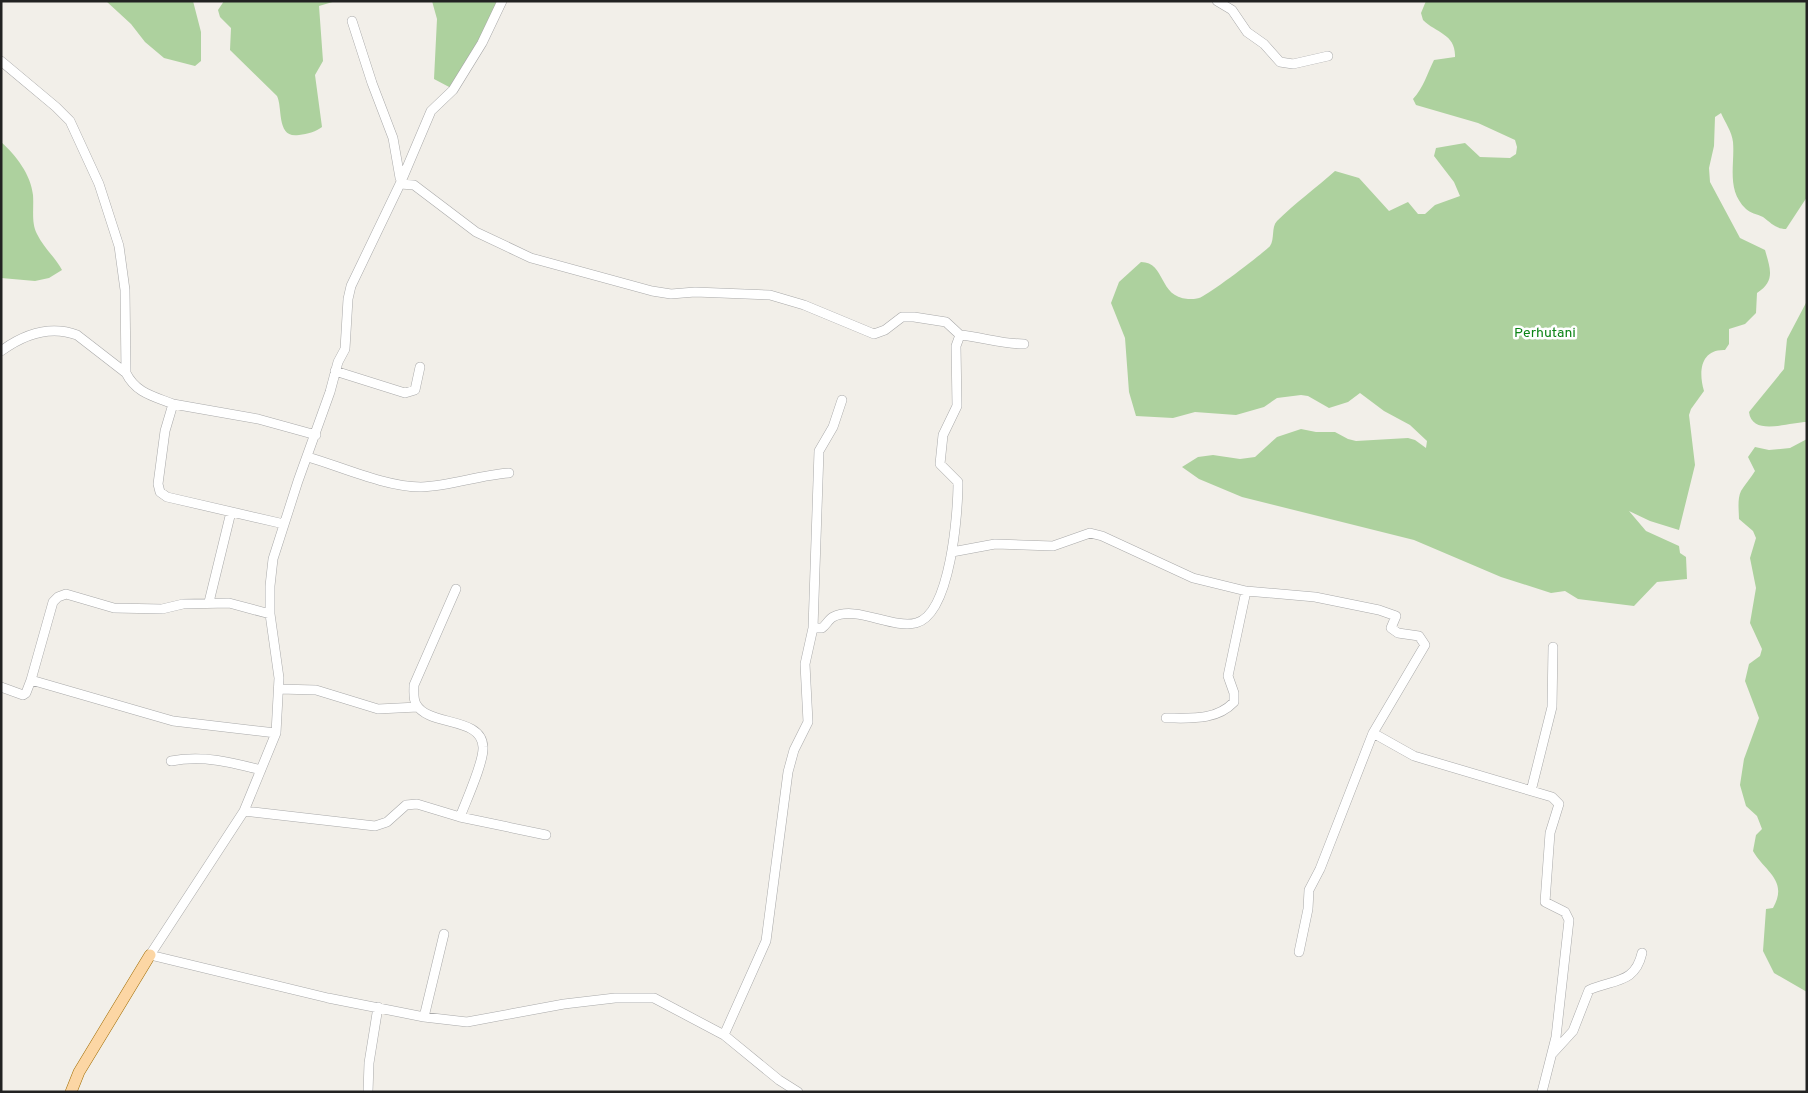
<svg xmlns="http://www.w3.org/2000/svg" width="1808" height="1093" font-family="Overpass,sans-serif">
	<rect width="100%" height="100%" fill="#f2efe9"/>
	<path fill="#add19e" d="M106,1H193L201,32V61L195,66L164,58L145,42L131,24Z
		M224,1H336L319,6L323,61L315,75L322,127C315,132 308,134 299,135C276,139 283,108 277,96L230,50L231,28L220,17L218,10Z
		M432,1H499L479,41L451,88L434,79L437,19Z
		M1426,1H1807V197L1786,229C1776,229 1771,223 1763,217C1757,214 1750,213 1746,209C1726,190 1735,165 1733,142C1732,132 1725,122 1721,113L1715,117L1714,146L1709,168L1710,182L1740,238L1765,250C1770,268 1776,281 1757,293L1756,313L1745,324L1729,329V344L1725,350C1701,349 1698,371 1704,391L1691,409L1689,415L1695,465L1679,530L1650,521L1629,511L1646,531L1679,546L1680,553L1686,557L1687,579L1657,582L1634,606L1578,599L1565,591L1551,593L1501,577L1414,540L1242,497L1199,479L1182,467L1198,457L1213,455L1240,459L1255,457L1277,437L1301,429L1316,432H1335L1348,439L1356,441L1408,438L1415,440L1426,448L1427,441L1410,425L1384,411L1360,393L1348,402L1329,408L1308,396L1301,395L1277,398L1264,407L1236,415L1195,412L1173,418L1136,416L1129,392L1125,338L1111,303L1119,282L1141,262C1166,262 1158,297 1188,299C1191,299 1197,299 1199,298C1207,296 1265,252 1270,246C1275,239 1271,227 1277,221C1295,203 1316,188 1335,171L1359,178L1389,211L1408,202L1418,214H1425L1435,205L1460,196L1454,182L1434,156L1436,148L1465,143L1480,157L1510,158L1516,154L1517,147L1515,140L1478,123L1416,105L1413,99C1424,87 1427,74 1434,60L1455,57C1456,34 1436,33 1423,20L1421,13Z
		M1,142C16,155 31,175 33,195C34,208 31,223 37,234C43,247 55,257 62,270L49,278L35,281L1,278Z
		M1807,301V422C1789,422 1752,437 1749,412L1784,369L1787,339Z
		M1807,439V992L1774,973L1763,951L1766,909L1773,908C1789,880 1764,871 1753,851L1756,835L1762,829L1757,816L1746,806L1740,785L1744,759L1759,718L1745,681L1749,664L1760,656L1762,649L1750,623L1756,588L1750,558L1756,538L1753,531L1739,519C1739,511 1737,499 1741,491C1745,484 1751,478 1755,471L1748,457L1755,447L1769,450L1790,448Z"/>
	<g fill="none" stroke-linecap="round" stroke-linejoin="round">
		<g stroke="#a9a9a9" stroke-width="10">
			<path id="minor" d="M502,1L482,43L453,90L431,111L400,184L351,286L348,299L345,349L338,362L330,392L298,481L273,559L270,586V614L279,678L276,733L244,811L150,955L328,998L424,1017L467,1022L564,1004L615,998H654L724,1035L779,1080L798,1092
				M1217,1L1232,10L1247,32L1264,44L1280,62L1293,64L1328,56
				M352,21L372,83L393,138L400,178
				M1,61L56,107L70,121L99,184L119,246L125,290L126,373C136,393 153,396 173,404L165,431L158,484L160,492L167,497L284,524
				M400,184L414,185L476,232L531,258L652,291L671,294L695,292L770,295L804,305L874,334L885,330L902,317H914L946,322L960,335
				M1,351C23,335 50,325 77,335L126,373
				M335,371L405,393L415,390L420,367
				M173,404L258,419L316,435
				M308,457C342,467 386,487 421,487C451,486 479,475 509,473
				M952,552L995,544L1053,546L1090,533L1102,536L1193,578L1246,591L1315,597L1379,610L1396,616L1391,628L1398,633L1419,636L1425,645L1373,733L1320,869L1309,890L1308,909L1299,952
				M456,589L414,685C414,692 413,699 416,704C428,727 482,716 483,747C484,762 466,801 460,817
				M209,602L231,512
				M813,628H822C826,625 829,619 833,617C856,605 892,629 916,623C951,614 958,512 958,482L940,464L943,435L957,406L956,346L960,335C982,337 1002,344 1024,344
				M31,680L53,602L58,597L66,594L114,608L162,609L183,604L229,603L270,614
				M1,687L23,695L26,693L31,680L173,721L276,733
				M279,689L316,690L378,709L418,707
				M1166,718C1190,718 1216,721 1234,702V693L1228,676L1246,591
				M1373,733L1414,756L1552,797L1559,804L1550,833L1545,902L1565,912L1569,920L1556,1037L1542,1092
				M171,761C203,755 230,762 261,770
				M1531,791L1552,707L1553,647
				M244,811L375,826L387,822L406,805L417,804L460,817L546,835
				M424,1017L444,934
				M724,1035L766,941L788,772L794,750L808,722L805,664L813,628L819,451L833,427L842,400
				M1552,1054L1573,1031L1589,990C1614,979 1635,984 1642,953
				M368,1092L369,1063L378,1007"/>
		</g>
		<g stroke="#a06b00" stroke-width="12">
			<path id="major" d="M71,1092L79,1072L150,955"/>
		</g>
		<use href="#minor" stroke="#fff" stroke-width="9"/>
		<use href="#major" stroke="#fcd6a4" stroke-width="11"/>
	</g>
	<g text-anchor="middle" dominant-baseline="central" stroke-width="5" stroke-linejoin="round" paint-order="stroke">
		<g font-size="14" fill="#0c8416" stroke="#fff">
			<text x="1545" y="333">Perhutani</text>
		</g>
	</g>
	<rect width="1808" height="1093" fill="none" stroke="#222222" stroke-width="5"/>
</svg>
